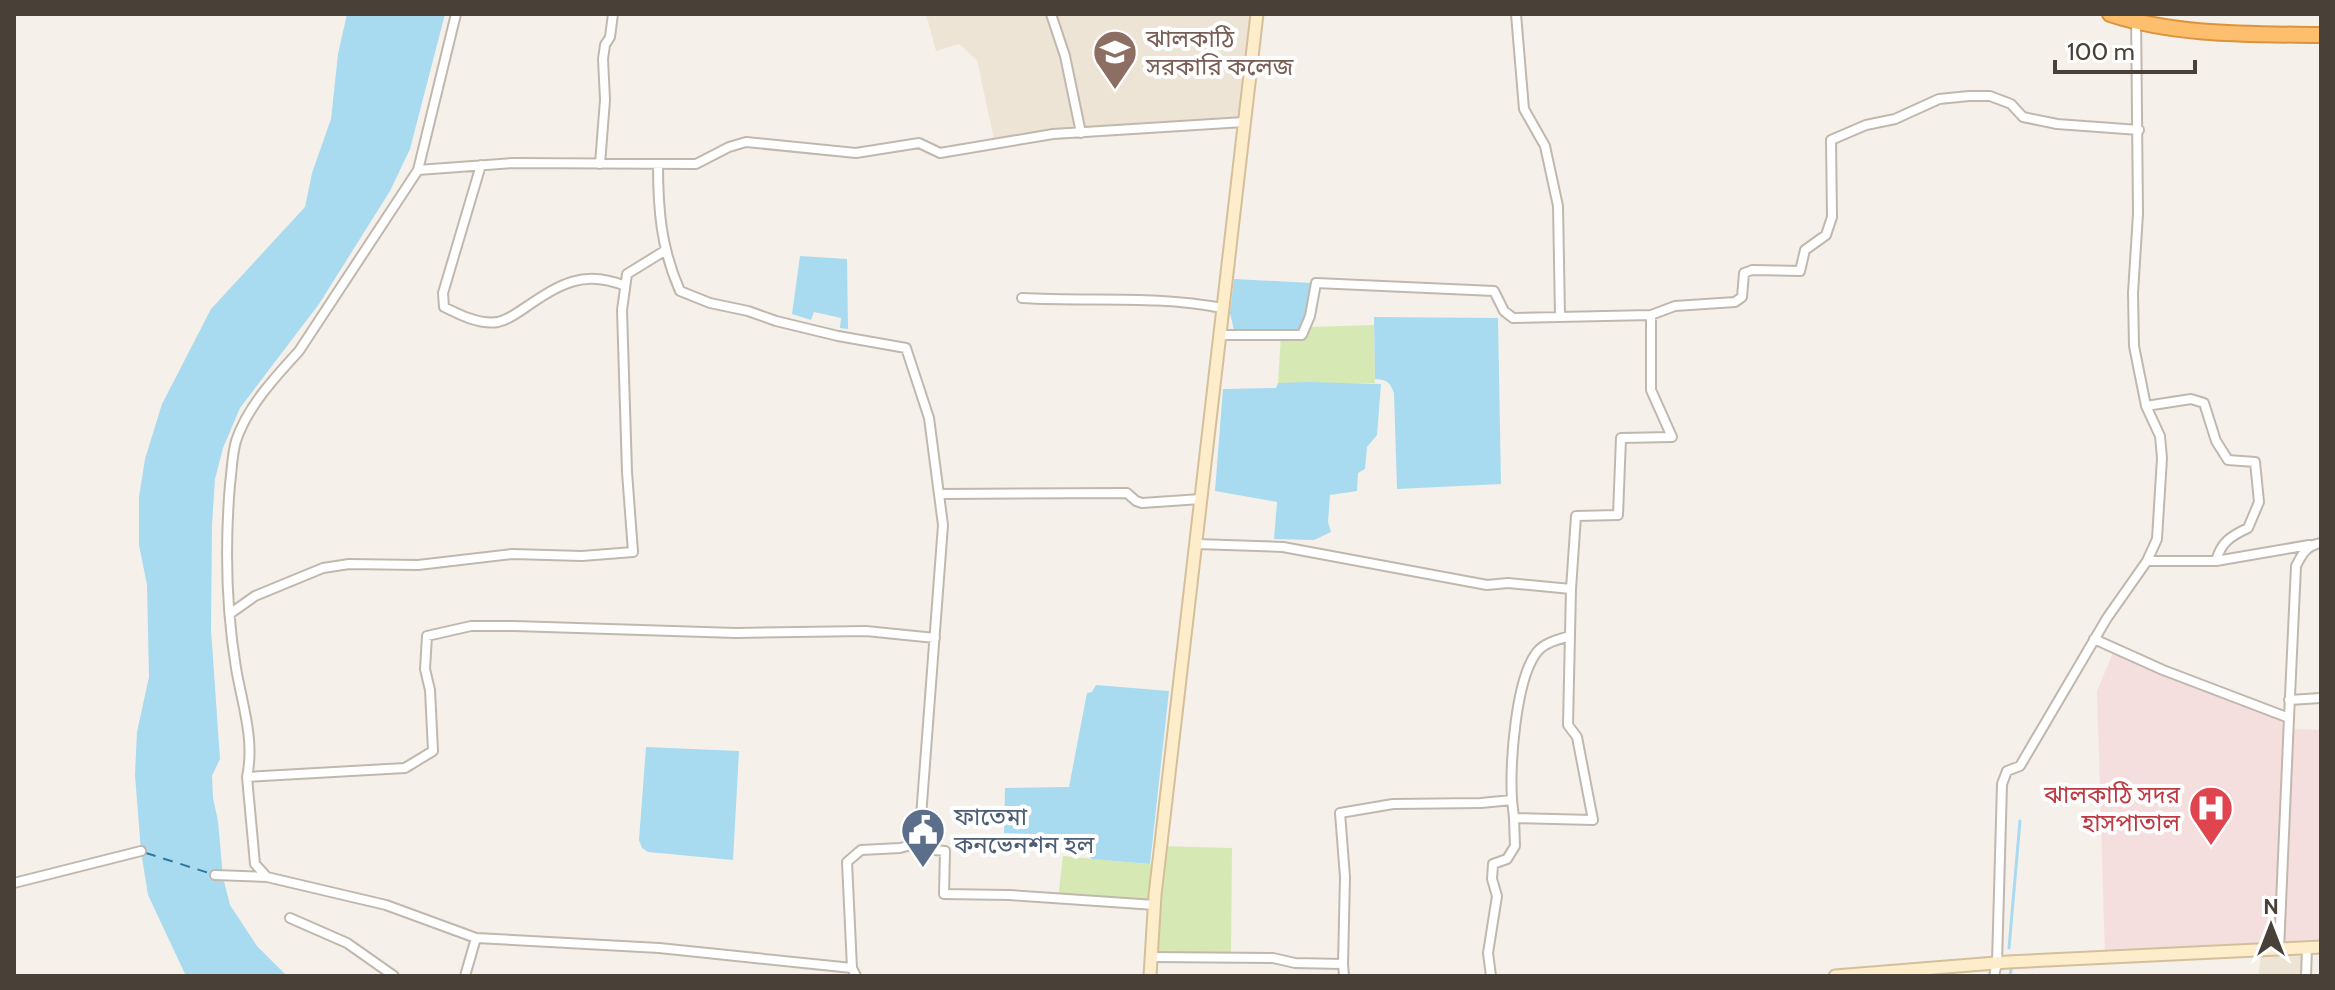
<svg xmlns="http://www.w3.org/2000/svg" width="2335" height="990" font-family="Cabin,'Noto Sans Bengali',sans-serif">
	<rect width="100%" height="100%" fill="#f5f1ea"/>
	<path fill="#eee4d5" d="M926,14H1257L1244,122L995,144L977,60L959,44L936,51Z
		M2305,952V976H2258L2261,954Z"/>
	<path fill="#f5dfde" d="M2115,648L2289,718V729L2321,730V947L2105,958L2097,691Z"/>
	<path fill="#d6e9b4" d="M1374,325L1375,383H1278L1281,336H1290L1307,327Z
		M1161,846L1232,848L1231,958L1150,957L1155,905L1058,899L1063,856L1158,865Z"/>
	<path fill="#a8daf0" d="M347,14H445L410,149L390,191L319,304L240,408L223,448L215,479L212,525L211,629L220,759L212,776L213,798L218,821L223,877L230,905L257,946L287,976H186L148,895L141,851L135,775L137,732L149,677L147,585L139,545V497L145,459L162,404L211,309L305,207L312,173L331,119L338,54Z
		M800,256L847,259L848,329L840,328L841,318L814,312L811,320L792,314Z
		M1234,279L1312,283L1301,328L1294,331L1234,330L1230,313Z
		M1374,317L1498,318L1501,484L1397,489L1394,393C1390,382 1387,380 1375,379Z
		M1308,382L1381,384L1377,435L1367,447L1365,469L1358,473L1357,491L1330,495L1328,522L1331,532L1314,540L1274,539L1277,502L1215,491L1223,389L1276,388L1278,383Z
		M1096,685L1169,691L1150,864L1092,859L1082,849L1066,851L1062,835L1004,833L1005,788L1069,787L1087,693L1092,692Z
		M646,747L739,751L733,860L648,852L642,848L639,840Z"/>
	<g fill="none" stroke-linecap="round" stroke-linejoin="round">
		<path stroke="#a8daf0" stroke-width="3" d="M2009,948L2020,821
			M2010,976L2011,970"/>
		<path stroke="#2c799d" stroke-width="2" stroke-dasharray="10 8" stroke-linecap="butt" d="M146,853L212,874"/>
		<g stroke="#c1b8ad" stroke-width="12">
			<path id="street" d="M456,14L418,170L299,351C276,376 247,407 236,441C232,455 232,470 230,484C225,545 226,607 236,668C242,704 255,739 247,777L255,864L267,877L386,905L476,938L659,948L852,968
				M1051,14L1065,56L1081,133
				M1516,14L1524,109L1545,146L1558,206L1560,316
				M600,164L605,100L603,59L605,45L610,37L613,14
				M658,164C658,210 661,248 680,291L710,303L748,311L776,321L838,336L906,348L929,418L943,525L920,830L915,844L900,848L861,850L847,862L852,968L856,976
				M481,165L443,293L444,307C460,315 480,325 498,322C507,320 519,312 526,307C560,284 584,269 625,286
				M418,170L512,163L696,164L729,147L746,142L856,153L919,143L940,153L1053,134L1244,122
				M1022,298C1089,302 1156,295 1222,308
				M1219,335H1302L1310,316L1316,283L1494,291L1504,311L1513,318L1651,315L1675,306L1735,302L1742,297L1744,273L1752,270L1800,271L1805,250L1826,235L1832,217L1831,140L1866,125L1895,119L1939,99L1969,96H1990L2011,104L2023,117L2057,124L2139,130
				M2146,406L2160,436L2162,458L2157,539L2147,561
				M939,494L1127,493L1136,501L1142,503L1201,499
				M1196,544L1283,547L1487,585L1508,583L1571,589L1568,725L1577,737L1593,820L1514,818L1515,846L1507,859L1493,864L1492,879L1497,896L1488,953L1491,976
				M2216,561L2309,545
				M1571,589L1576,516L1618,515L1621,438L1672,437L1651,390V315
				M231,613L255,596L323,568L349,564L418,565L512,554L582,556L633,552L627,472L622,310L627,274L666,250
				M2094,639L2163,670L2289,718L2279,950
				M2289,700L2321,698
				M2289,718L2296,566C2302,554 2307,545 2321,543
				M247,777L405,768L433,751L430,690L425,669L427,636L471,626H514L736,633L866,631L935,638
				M1512,800C1510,765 1515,680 1537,652C1544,643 1559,639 1570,636
				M915,844L924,849L945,851L944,894L1009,895L1155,905
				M215,875L267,877
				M14,883L141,851
				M290,918L347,943L394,976
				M1150,957L1273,958L1295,963L1343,964L1344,976
				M1343,964L1345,877L1340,813L1393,804L1481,803L1512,800L1514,818
				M465,976L476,938
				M1994,976L1997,963L2002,784L2007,771L2020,766L2107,618L2147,561H2216C2221,542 2231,536 2248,528L2259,502L2255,462L2228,460L2216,441L2204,403L2191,399L2146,406L2134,346L2133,293L2138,214L2136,14
				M2306,976L2307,948"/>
		</g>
		<g stroke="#d4bf9a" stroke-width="15">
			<path id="secondary" d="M1150,976L1155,895L1257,14
				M1835,976L2008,962L2321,947"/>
		</g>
		<g stroke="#dd923c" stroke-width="18">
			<path id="highway" d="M2110,14C2177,36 2251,34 2321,35"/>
		</g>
		<use href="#street" stroke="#fff" stroke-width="8"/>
		<use href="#secondary" stroke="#feedcb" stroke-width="11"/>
		<use href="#highway" stroke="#fdbf6e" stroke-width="14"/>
	</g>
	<defs>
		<g id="university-pin" transform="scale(2.3)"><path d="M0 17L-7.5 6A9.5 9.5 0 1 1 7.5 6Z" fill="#8d6e63" stroke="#fff"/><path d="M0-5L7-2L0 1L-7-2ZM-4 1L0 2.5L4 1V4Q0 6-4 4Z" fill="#fff"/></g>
		<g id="hospital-pin" transform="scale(2.3)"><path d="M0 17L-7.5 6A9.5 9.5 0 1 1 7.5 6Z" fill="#e0444e" stroke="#fff"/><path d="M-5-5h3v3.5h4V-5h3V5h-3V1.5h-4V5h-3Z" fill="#fff"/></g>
		<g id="civic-pin" transform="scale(2.3)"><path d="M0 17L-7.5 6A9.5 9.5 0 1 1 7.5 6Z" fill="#5c6f8a" stroke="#fff"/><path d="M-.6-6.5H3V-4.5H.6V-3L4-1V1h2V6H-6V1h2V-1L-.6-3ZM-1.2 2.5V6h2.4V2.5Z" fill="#fff"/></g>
	</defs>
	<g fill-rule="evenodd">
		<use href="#university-pin" x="1115" y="52"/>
		<use href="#hospital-pin" x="2211" y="808"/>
		<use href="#civic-pin" x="923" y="830"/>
	</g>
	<g text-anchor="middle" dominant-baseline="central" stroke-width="8" stroke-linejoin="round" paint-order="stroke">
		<g font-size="24" fill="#785e54" stroke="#fff" text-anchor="start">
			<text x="1146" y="38">ঝালকাঠি<tspan x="1146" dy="28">সরকারি কলেজ</tspan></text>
		</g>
		<g font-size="24" fill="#be3a42" stroke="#fff" text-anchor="end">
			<text x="2180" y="794">ঝালকাঠি সদর<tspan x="2180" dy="28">হাসপাতাল</tspan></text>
		</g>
		<g font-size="24" fill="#4e5e75" stroke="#fff" text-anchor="start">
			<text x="954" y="816">ফাতেমা<tspan x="954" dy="28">কনভেনশন হল</tspan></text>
		</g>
	</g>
	<rect width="2335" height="990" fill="none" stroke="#494138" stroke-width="32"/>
	<g transform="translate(2271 926)" stroke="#ffffff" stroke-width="6" paint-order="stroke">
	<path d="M0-6L14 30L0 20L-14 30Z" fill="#494138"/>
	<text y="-12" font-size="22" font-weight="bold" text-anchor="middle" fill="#494138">N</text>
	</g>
	<path d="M2055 60v12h140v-12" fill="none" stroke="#494138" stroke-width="4"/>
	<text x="2067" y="60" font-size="24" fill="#494138" stroke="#ffffff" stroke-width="6" paint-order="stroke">100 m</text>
</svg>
